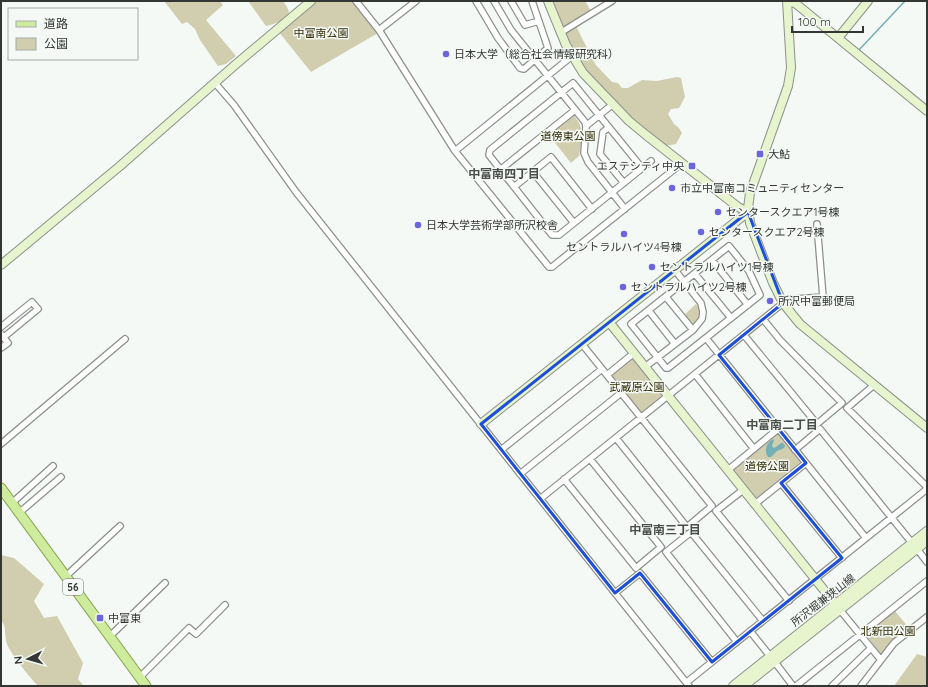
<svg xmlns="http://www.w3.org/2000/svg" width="928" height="687" font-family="Quicksand,'Noto Sans JP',sans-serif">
	<rect width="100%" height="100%" fill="#f4f9f5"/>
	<path fill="#d1cdaf" d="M164,1H220L223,5L206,20L236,56L226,64L218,66L200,40L195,29L187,22L182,24Z
		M248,1H283L287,7L289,12C284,21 275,24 266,26Z
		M314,1H352L378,33L311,72L278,31Z
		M552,1H585L591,11L579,19L577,28L595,64L612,82L618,83L622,88H628L642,80L657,81L677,77L681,78L685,97L679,108L671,109L668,114L674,124L679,128L682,133L676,144L665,146L650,136L611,98L580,63L565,35Z
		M573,114C586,131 582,137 579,156L571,163L548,134Z
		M696,304C703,310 699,320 692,324L684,315Z
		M632,357L663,397L641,414L610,376Z
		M777,433H779L802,462V464L756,500L732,469Z
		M1,555L14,558L44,584L34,601L44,618L57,616L83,663L78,679L84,686H38C31,679 10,653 7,644C4,636 7,627 1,620Z
		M893,611H895L909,628L883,655H881L865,633Z
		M917,654L927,657V686H894Z"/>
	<path fill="#74afb6" d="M773,439L774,441L772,445L773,448L776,447L781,443H783L785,446L784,448L777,451L771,457H768C764,451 766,443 773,439Z"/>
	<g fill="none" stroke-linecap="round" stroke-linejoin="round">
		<path stroke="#74afb6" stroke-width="1.5" d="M858,51L905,1"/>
		<g stroke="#8b908c" stroke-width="8">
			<path id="street" d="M356,1L379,30L455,151L549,267H552L682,163
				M476,1L498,38L520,68L524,69L548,48L532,1
				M494,1L511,30L585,122L586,126
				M511,1L525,25L539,21
				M379,30L416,1
				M560,33L612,1
				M215,83L234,105L296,192L689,686
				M613,104L586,126L584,153L588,162L625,209
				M609,127L603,132L600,154L624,183
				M455,151L572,56
				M642,168L573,83L490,150L489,155L552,235H559C589,211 620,186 651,161
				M500,170L575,110
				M533,172L574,223
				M514,187L551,157L592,209
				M729,246L749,271L760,295L668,368H666L631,324Z
				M712,260L748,305
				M695,274L731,318
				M666,297L693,330
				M781,300L823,297L817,224
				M649,311L675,344
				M1,327L32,302L38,309L4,337
				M1,334L8,343L1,348
				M744,335L817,424L842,403L780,340L763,319
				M706,338L866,538
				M582,344L712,506L687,527L616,438
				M645,367L693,330L702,319L703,312L701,303L674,269
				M695,374L754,449
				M607,375L634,353
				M874,385L847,408L927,487
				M1,444L125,339
				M501,450L602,369
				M795,450L820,429L912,543
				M728,470L778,429
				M520,474L621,393
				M564,479L636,568L661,547L590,459
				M781,483L842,558
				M743,490L716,511L789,601
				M540,499L783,303
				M12,503L53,466
				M755,504L806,463
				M19,513L61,477
				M917,549L927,562
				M65,577L120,526
				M615,593L640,573L712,662
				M840,610L881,660
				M750,631L770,656
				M109,637L165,583
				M737,642L666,552L691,532L763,621
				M774,661L793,686
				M140,677L189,628L196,634L225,605
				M687,682L927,489
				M796,686L927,581
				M832,686L871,648
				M861,686L894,643L927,617"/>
		</g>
		<g stroke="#8b908c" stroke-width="10">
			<path id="secondary" d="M548,1L566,45L583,73L629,121L646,135L738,207L748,212
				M838,38L868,1
				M927,111L800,7L795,3L787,1L791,68L788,86L750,193L748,208L750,223L773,283L783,303L800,324L927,428
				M1,265L120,166L235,65L311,1
				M609,322L840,610
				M481,424L748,212
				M733,686L927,531
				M744,686L927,541"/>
		</g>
		<g stroke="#84a34e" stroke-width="11">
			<path id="primary" d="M1,488L146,686"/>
		</g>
		<use href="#street" stroke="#fff" stroke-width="5.5"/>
		<use href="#secondary" stroke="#e7f5ce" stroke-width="8"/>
		<use href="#primary" stroke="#cfeb9d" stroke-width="9"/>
	</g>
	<path fill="none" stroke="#1d4ed8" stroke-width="3" stroke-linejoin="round" d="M748,212L783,303L719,355L806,463L781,483L842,558L712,662L640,573L615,593L481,424Z"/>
	<g fill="#6d65df" stroke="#f4f9f5" stroke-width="1.5">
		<circle cx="446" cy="54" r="4"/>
		<rect x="756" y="150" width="8" height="8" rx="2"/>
		<rect x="688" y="162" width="8" height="8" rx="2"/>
		<circle cx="672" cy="188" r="4"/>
		<circle cx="718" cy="212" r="4"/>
		<circle cx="418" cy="225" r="4"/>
		<circle cx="701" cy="232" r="4"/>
		<circle cx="624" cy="234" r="4"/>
		<circle cx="652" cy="267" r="4"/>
		<circle cx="623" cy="287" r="4"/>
		<circle cx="770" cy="301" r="4"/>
		<rect x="96" y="614" width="8" height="8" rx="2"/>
	</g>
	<g text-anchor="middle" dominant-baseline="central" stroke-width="3" stroke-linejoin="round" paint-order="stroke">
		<rect fill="#f4f9f5" stroke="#6e706e" stroke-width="1" x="63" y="579" width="20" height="16" rx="3"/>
		<g font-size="10" font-weight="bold" fill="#343634">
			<text x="73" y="587">56</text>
		</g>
		<g font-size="11" fill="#322d06" stroke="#f4f9f5">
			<text x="321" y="33">中富南公園</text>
			<text x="568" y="136">道傍東公園</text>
			<text x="637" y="387">武蔵原公園</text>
			<text x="767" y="466">道傍公園</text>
			<text x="888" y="631">北新田公園</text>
		</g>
		<g font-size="11" fill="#343634" stroke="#f4f9f5" text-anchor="start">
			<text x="454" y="54">日本大学（総合社会情報研究科）</text>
			<text x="768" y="154">大鮎</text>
			<text x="684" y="166" text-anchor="end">エステシティ中央</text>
			<text x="680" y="188">市立中富南コミュニティセンター</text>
			<text x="726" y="212">センタースクエア1号棟</text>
			<text x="426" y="225">日本大学芸術学部所沢校舎</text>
			<text x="709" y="232">センタースクエア2号棟</text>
			<text x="624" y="247" text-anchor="middle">セントラルハイツ4号棟</text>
			<text x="660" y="267">セントラルハイツ1号棟</text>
			<text x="631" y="287">セントラルハイツ2号棟</text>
			<text x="778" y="301">所沢中富郵便局</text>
			<text x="108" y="618">中富東</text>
		</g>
		<g font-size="11" fill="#343634" stroke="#f4f9f5">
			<text transform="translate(823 600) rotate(-38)">所沢堀兼狭山線</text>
		</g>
		<g font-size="12" font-weight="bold" fill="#4a4e4b" stroke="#f4f9f5">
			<text x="504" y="173">中富南四丁目</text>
			<text x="782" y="424">中富南二丁目</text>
			<text x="665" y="529">中富南三丁目</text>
		</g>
	</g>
	<rect width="928" height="687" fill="none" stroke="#343634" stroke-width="4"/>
	<rect x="8" y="8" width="130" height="52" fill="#f4f9f5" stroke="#a7aba8"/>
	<rect x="16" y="21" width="20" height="6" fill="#cfeb9d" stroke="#a7aba8"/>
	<text x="44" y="28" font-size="12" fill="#343634">道路</text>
	<rect x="16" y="38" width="20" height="12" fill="#d1cdaf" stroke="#a7aba8"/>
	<text x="44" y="48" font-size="12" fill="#343634">公園</text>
	<g transform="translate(28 659) rotate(264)" stroke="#f4f9f5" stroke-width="3" paint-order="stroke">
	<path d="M0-3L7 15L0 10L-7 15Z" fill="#343634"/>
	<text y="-6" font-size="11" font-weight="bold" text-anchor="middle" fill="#343634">N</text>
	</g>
	<path d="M792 26v6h71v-6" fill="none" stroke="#343634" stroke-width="2"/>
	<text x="798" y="26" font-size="12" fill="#343634" stroke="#f4f9f5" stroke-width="3" paint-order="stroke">100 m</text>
</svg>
